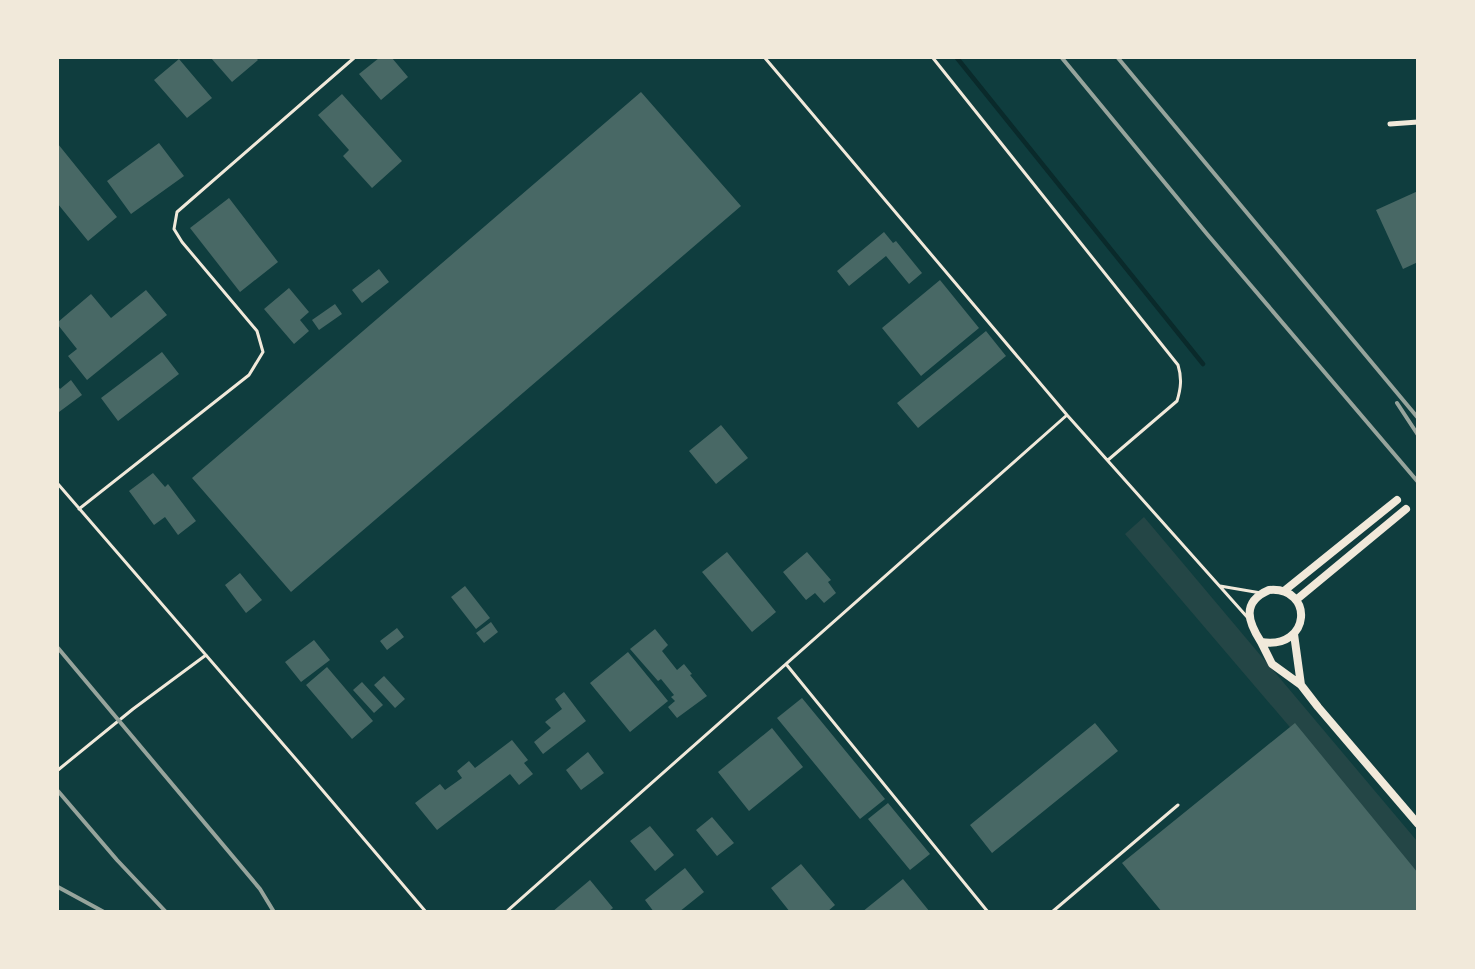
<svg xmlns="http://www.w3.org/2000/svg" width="1475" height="969" font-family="'Exo 2',sans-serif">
	<rect width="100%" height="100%" fill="#0f3d3e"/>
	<path fill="#244646" d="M1144,517L1417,841V876L1125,534Z"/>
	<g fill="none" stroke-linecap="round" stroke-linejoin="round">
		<path stroke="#0a2a2b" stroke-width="4.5" d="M957,58L1203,364"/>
	</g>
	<path fill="#486865" d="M211,58H256L258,60L232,82Z
		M379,58H392L408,77L381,100L359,74Z
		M179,59L212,98L187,118L154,80Z
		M641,92L741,206L291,592L192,478Z
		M342,94L402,161L372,188L343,156L349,150L318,115Z
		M159,143L184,176L131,214L107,181Z
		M58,144L117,217L88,241L58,204Z
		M1418,191V262L1403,269L1376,210Z
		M229,198L278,262L240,292L190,228Z
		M884,232L893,243L896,241L922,273L909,284L886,256L849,286L837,271Z
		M379,269L389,282L362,303L352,290Z
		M940,280L979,328L921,376L882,328Z
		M289,288L309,312L300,320L309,331L294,344L264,309Z
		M146,290L167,315L87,380L68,356L77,349L58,325V322L91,294L111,318Z
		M335,304L342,314L319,330L312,320Z
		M986,331L1006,356L918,428L897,403Z
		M162,352L179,374L118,421L101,398Z
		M71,380L82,395L59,412L58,409V386L60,389Z
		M721,425L748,458L716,484L689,451Z
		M153,473L165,487L168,484L196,521L178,535L165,517L154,525L129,491Z
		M727,552L776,612L752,632L702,572Z
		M807,552L831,580L828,582L836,593L824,603L815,593L806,600L783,572Z
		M240,573L262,600L246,613L225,585Z
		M465,586L490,618L476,629L451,597Z
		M491,622L498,632L484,643L476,633Z
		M397,628L404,637L387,650L380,641Z
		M655,629L668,645L662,651L677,670L684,664L692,674L690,675L707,696L677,718L668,707L675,701L671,697L674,695L661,679L658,681L630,649Z
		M314,640L330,660L301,682L285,662Z
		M628,652L668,701L630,732L590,683Z
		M327,667L373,721L352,739L306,685Z
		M384,676L405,699L395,708L374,685Z
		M362,682L383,705L374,713L353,690Z
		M564,692L586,721L543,754L534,742L551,728L545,722L562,709L555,699Z
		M802,698L885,799L860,819L777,718Z
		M1095,723L1118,751L992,853L970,825Z
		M1295,723L1418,873V912H1162L1122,863Z
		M772,728L803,767L749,811L718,772Z
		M512,740L528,760L524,763L533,774L519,785L510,774L437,830L415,803L440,784L445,790L462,778L457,771L469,761L475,768Z
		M588,752L604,773L581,790L566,770Z
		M888,803L930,854L910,870L868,819Z
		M712,817L734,843L717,856L696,830Z
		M650,826L674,855L655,871L630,841Z
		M801,864L835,905L827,912H790L771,888Z
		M685,868L704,892L679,912H654L645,900Z
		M903,879L930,912H862Z
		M590,880L613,908L608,912H552Z"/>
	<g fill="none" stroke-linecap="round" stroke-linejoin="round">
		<path stroke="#f1e9da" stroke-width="3" d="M765,58L1067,415L1248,618
			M933,58L1178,365C1182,378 1181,388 1177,401L1108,460
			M58,484L301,765L426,912
			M79,509L249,375L263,352L257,331L182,242L174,229L177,212L354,58
			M1220,586L1261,593
			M786,664L988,912
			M58,770L133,709L206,655
			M506,912L1067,415
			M1052,912L1178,805"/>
		<path stroke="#f1e9da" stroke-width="5" d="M1390,124L1418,122"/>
		<path stroke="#f1e9da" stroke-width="8" d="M1269,590C1314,586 1312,650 1261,642C1248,622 1241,602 1269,590Z
			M1284,591L1397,500
			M1296,600L1406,509
			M1294,634L1301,685L1318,707L1418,824
			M1261,642L1272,664L1301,685"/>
		<path stroke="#97a49c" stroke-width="4" d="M1062,58L1207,234L1418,482
			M1118,58L1418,418
			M1397,403L1418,435
			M58,648L260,889L274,912
			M58,791L117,860L166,912
			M58,887L104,912"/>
	</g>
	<rect width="1475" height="969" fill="none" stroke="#f1e9da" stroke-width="118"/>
</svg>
